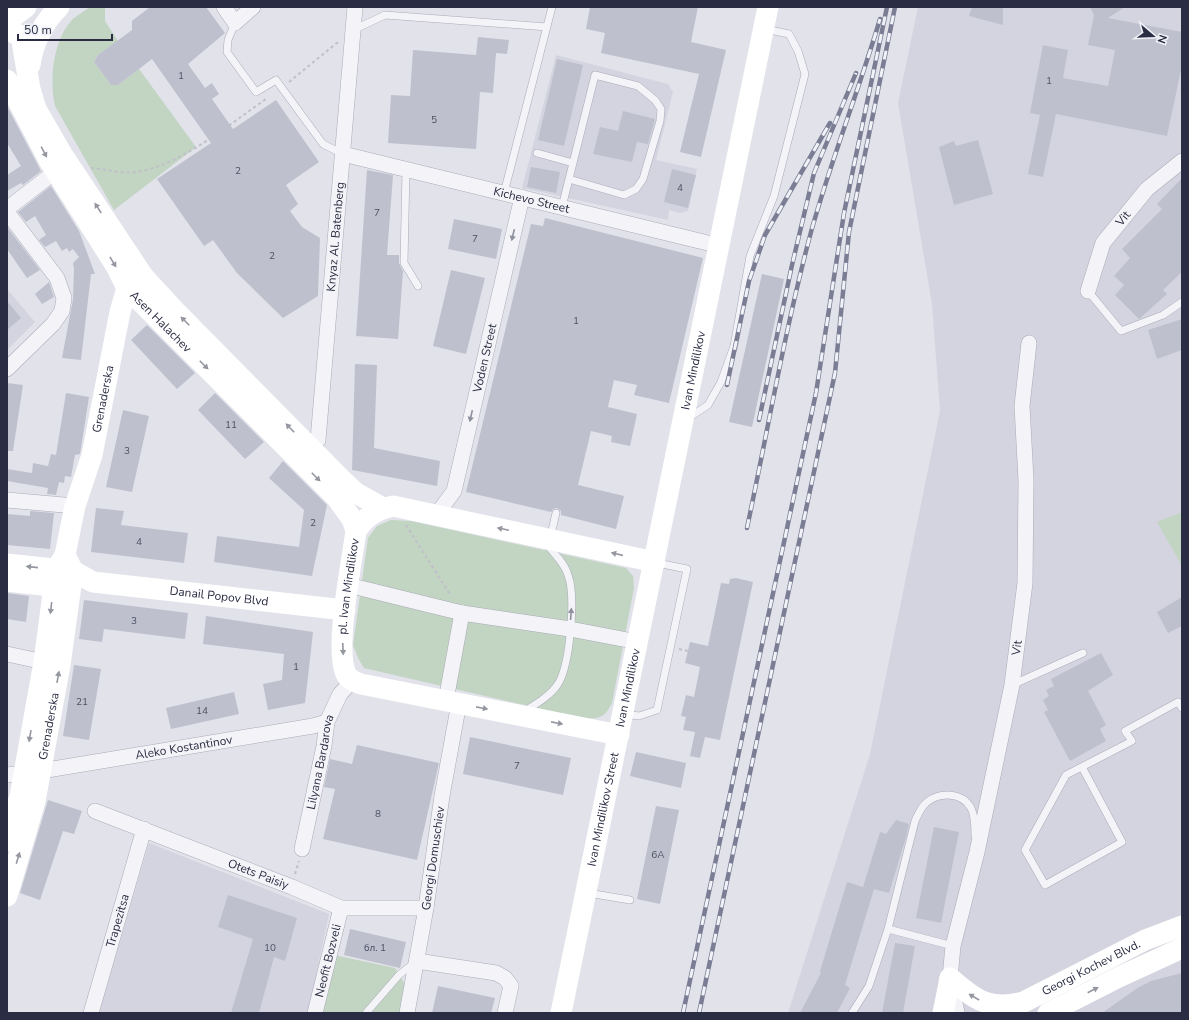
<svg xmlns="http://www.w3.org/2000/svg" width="1189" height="1020" font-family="'Nunito Sans',sans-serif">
	<rect width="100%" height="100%" fill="#e1e2ea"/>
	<path fill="#d3d4df" d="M918,7H1182V1013H788L870,754L940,411L932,304L898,103Z
		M556,55L668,84L673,92L656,160L697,169L688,211L680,213L669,210L668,220L522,188Z
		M7,289L35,322L7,350Z
		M149,843L329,914L308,1013H99Z"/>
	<path fill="#c2d4c2" d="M90,7H105V21L118,41L98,55L94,62L111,85H118L139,69L196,147L114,210L55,106C49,80 53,38 74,18C79,14 85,11 90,7Z
		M1182,512V566L1157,522Z
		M391,520L411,521L626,568L633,576L634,588L612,703C604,719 598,719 581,718L364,668L358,658L353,645L368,538L377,526Z
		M334,955L395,968L407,988L402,1013H320Z"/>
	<path fill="#bec0cd" d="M150,7H206L225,33L188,64L205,88L212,83L219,94L212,99L233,129L276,100L319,162L286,185L298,204L290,211L302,227L320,238L318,296L283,318L237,273L213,240L204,246L157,179L211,143L152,59L118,85H111L94,62L98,55L132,30V21Z
		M590,7H698L691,42L726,50L701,157L680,152L699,74L601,53L605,33L586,29Z
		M972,7H1003V25L969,16Z
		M1090,7H1125L1108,18L1182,32V65L1167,136L1056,114L1043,177L1028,174L1040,115L1030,113L1043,45L1068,50L1063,78L1108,86L1115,50L1088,45L1094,15Z
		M478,37L509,40L507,54L496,53L493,93L480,92L476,149L388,143L391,95L410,96L413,50L476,55Z
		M557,59L583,65L564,146L538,140Z
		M7,106L41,171L23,185L21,183L7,191V175L21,166L7,143Z
		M623,111L655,119L648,144L637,142L632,162L593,154L600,127L618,131Z
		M978,140L993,194L954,205L939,147L954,141L956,146Z
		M531,167L560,172L556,193L527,187Z
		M672,169L696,175L688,208L664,202Z
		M367,170L393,175L387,255H399V263L403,271L398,339L356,336Z
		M1182,178V272L1163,290L1167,294L1139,319L1115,295L1124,285L1114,276L1130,258L1122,249L1162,209L1157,204Z
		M51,186L79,231L95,274H91L81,360L62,358L73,299L74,269L73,263L79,257L73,249L69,252L67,248L62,251L56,241L45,247L39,240L46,235L35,216L26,222L18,212Z
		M545,218L703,258L669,403L634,395L637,385L614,380L608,407L637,414L630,446L611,442L612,436L591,431L578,485L624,496L616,529L561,515V511L557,508L553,509L551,512L466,492L531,224L543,226Z
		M454,219L502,229L496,259L448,249Z
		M7,227L40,270L27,278L7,249Z
		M451,270L485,278L466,354L433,346Z
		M762,274L784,279L752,427L729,422Z
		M49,282L54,297L42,304L35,294Z
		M7,301L21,318L7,330Z
		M1182,319V350L1157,359L1148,330Z
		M147,325L195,373L177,389L131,340Z
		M355,364L377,365L374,448L440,461L437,486L352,470Z
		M7,383L23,385L13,451H7Z
		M66,393L89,397L80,454L75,455L71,477L65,476L64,483L59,482L56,495L47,494L48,488L7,481V469L32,473L33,463L48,466L51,454L56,455Z
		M215,393L264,442L245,459L198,410Z
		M123,410L149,416L132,492L106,487Z
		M283,461L327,505L312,576L214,562L217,536L299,547L304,510L269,478Z
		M96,508L124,511L121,525L188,533L184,563L91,552Z
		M30,511L54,513L50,549L7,545V514L30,516Z
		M736,578L753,582L720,740L705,737L700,758L690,756L695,732L683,730L686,717L681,716L686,695L694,697L700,667L685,663L690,642L708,646L721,583L729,584L730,579Z
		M7,593L29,596L26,622L7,619Z
		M1182,597V626L1168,633L1157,612Z
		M84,600L188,613L185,639L104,629L102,642L79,639Z
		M206,616L313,632L305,703L268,710L263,684L282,680L284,654L203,644Z
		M1101,653L1113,675L1088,691L1106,725L1100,729L1106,741L1070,761L1044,712L1048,710L1043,700L1049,696L1046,690L1054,686L1051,679Z
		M74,665L101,669L89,740L63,736Z
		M234,692L239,714L171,729L166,708Z
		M470,737L571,758L563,795L463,774Z
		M357,745L439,763L417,860L323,839L335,789L324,787L330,759L352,764Z
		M636,752L686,763L681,788L630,776Z
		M48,800L82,811L74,834L63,831L40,900L20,893Z
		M656,806L679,810L660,904L637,899Z
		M896,820L909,824L906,837L889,893L874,889L845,985L850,988L837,1013H800L821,973L820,971L847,882L863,887L880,832L886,834Z
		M934,827L959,832L941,923L916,918Z
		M228,895L297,918L285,961L274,957L259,1013H231L253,939L218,927Z
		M350,929L406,942L400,968L344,955Z
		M895,943L915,946L903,1013H882Z
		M1182,973V1013H1102L1139,987L1151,981Z
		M438,986L495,998L491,1013H432Z"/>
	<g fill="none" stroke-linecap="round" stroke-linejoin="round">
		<g stroke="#aaabb8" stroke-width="8">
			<path id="lane" d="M235,23L228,40L227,52L256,92L276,80L323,144L343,154
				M353,30L385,15L547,27
				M537,153L573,163
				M406,170L404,263L418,286
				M504,193L552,7
				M562,207L595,75L638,86L655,100L661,109L660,121L643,179L636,189L624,195L569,179
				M1088,291L1121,331L1163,315L1182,302
				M687,419L708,405L721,382L734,346L750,256L774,196L805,74L798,51L789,34L765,29
				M550,539L556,513
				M1012,685L1083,653
				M525,711C536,704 550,696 558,684C570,665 576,596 568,575C565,564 555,554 547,545
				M624,714L639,716L657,710L687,569L657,563
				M1082,767L1122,842L1045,885L1025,850L1066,775L1132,741L1125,731L1178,702L1182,708
				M588,893L630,900
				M888,929L953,946
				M366,1013L399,975L414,963
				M852,1013L869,986L888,929L915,821C918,814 921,807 927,802C940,792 962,792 971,808C975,816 975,826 975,835"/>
		</g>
		<g stroke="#aaabb8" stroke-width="16">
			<g id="street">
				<path d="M224,7L235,23L253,7"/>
				<path id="s1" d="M343,154L720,246"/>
				<path d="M7,209L56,171"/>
				<path d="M7,212L57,278L64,298L62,311L53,324L7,369"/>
				<path id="s2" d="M1088,291L1103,243L1147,189L1182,161"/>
				<path id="s3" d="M306,456L318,440L355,7"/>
				<path d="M7,500L75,506"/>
				<path id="s4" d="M437,514L454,491L522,197"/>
				<path d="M348,585L462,613L570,629L638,642"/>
				<path d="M7,654L44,662"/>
				<path d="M446,700L462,613"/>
				<path id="s5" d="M7,775L41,771L313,726L327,722"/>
				<path id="s6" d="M95,811L292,887L341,908H426"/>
				<path id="s7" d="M302,849L324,746L327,722L340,694L352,681"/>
				<path d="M417,961L496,973L505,978L511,986L505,1013"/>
				<path id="s8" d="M91,1013L144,829"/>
				<path id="s9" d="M315,1013L341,908"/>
				<path id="s10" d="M407,1013L426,908L442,796L459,703"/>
				<path id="s11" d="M957,1013L950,978L953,946L977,852L1012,685L1025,583L1026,480L1022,406L1029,343"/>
			</g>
		</g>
		<path stroke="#bfc0c9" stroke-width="2" stroke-dasharray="3 3" stroke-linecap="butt" d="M289,82L338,42
			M91,168C105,169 122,174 136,172C182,165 228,125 266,99
			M406,525L451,596
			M679,649L688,651
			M295,874L299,861"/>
		<use href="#lane" stroke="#f4f4f8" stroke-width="7"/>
		<use href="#street" stroke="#f4f4f8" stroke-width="15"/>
		<g stroke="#fff" stroke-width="21">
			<path d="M7,24L14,16L26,7"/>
			<path d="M7,30L19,35L22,41L30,89L36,109L62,154L143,276L178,314L343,481L356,493L383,508"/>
			<path d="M30,65C33,43 43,23 59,7"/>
			<path id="s12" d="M7,80L50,162L116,266L127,288L336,497L352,519L356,531"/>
			<path id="s13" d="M7,564L73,571L93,582L345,610"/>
			<path d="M7,581L68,588"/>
			<path id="s14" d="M619,735L361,684C355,682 349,680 346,674C334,649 352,561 356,531C366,516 376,510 393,506L655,562"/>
			<path id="s15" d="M7,841L20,796L44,662L56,570L65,555L75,506L92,455L120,312L127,288L143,276"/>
			<path id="s16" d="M7,896L35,801L60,665L73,571L65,555"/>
			<path d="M950,978C973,998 987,1010 1019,1003"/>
			<path id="s17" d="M561,1013L768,7"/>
			<path d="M943,1013L950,978"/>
			<path id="s18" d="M1002,1013L1145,940L1182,926"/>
			<path d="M1048,1013L1119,977L1182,948"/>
		</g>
		<g stroke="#7a7d94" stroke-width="4.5">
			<path id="rail" d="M727,385L749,281L765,235L830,123
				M759,420L792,265L814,173L856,73
				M747,528C768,429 785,329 811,232C831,160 859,90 880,19
				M683,1013L816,393L844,213L887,7
				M699,1013L835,373L849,232L895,7"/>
		</g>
		<use href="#rail" stroke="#f1f2f7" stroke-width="3" stroke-dasharray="9" stroke-linecap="butt"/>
	</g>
	<defs><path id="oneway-solid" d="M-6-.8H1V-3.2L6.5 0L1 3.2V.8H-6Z"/></defs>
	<g fill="#9496a0">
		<use href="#oneway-solid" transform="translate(44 152) rotate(62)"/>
		<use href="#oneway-solid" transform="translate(98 208) rotate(-123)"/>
		<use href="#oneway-solid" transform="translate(113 262) rotate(59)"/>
		<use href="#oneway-solid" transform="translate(185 321) rotate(-135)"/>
		<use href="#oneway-solid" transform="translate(204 365) rotate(45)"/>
		<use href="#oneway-solid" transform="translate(290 428) rotate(-134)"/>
		<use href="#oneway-solid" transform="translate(316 477) rotate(45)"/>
		<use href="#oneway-solid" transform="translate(503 529) rotate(-168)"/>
		<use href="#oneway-solid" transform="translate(617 554) rotate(-167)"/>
		<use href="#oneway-solid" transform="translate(32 567) rotate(-174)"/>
		<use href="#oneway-solid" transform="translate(51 608) rotate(97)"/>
		<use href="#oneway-solid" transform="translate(343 649) rotate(88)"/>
		<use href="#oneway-solid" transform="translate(58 677) rotate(-80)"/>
		<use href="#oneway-solid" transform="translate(482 708) rotate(11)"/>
		<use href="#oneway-solid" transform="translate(557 723) rotate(11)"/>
		<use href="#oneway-solid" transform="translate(30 736) rotate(100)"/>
		<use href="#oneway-solid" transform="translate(18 858) rotate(-73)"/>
		<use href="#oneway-solid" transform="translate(1093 990) rotate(-27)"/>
		<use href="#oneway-solid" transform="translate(974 997) rotate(-150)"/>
	</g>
	<g fill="#8e909d">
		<use href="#oneway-solid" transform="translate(513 235) rotate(103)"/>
		<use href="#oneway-solid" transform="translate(471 416) rotate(103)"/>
		<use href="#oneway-solid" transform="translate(571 614) rotate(-86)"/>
	</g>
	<g text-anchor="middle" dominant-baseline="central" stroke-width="3" stroke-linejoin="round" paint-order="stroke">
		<g font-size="10" fill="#4e5165">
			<text x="181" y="76">1</text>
			<text x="1049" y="81">1</text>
			<text x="434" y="120">5</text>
			<text x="238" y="171">2</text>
			<text x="680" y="188">4</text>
			<text x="377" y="213">7</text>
			<text x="475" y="239">7</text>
			<text x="272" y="256">2</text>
			<text x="576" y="321">1</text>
			<text x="231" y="425">11</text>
			<text x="127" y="451">3</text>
			<text x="313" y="523">2</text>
			<text x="139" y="542">4</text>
			<text x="134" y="621">3</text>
			<text x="296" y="667">1</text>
			<text x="82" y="702">21</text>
			<text x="202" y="711">14</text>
			<text x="517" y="766">7</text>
			<text x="378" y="814">8</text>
			<text x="658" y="855">6А</text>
			<text x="270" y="948">10</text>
			<text x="375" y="948">бл. 1</text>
		</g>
		<g font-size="12" fill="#292c42" stroke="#f1f2f7">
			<text stroke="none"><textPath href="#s1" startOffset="194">Kichevo Street</textPath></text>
			<text stroke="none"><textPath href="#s2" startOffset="82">Vit</textPath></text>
			<text stroke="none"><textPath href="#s3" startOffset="224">Knyaz Al. Batenberg</textPath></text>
			<text stroke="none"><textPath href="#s12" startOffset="288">Asen Halachev</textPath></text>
			<text stroke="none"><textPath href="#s4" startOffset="165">Voden Street</textPath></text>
			<text stroke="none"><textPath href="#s17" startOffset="656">Ivan Mindilikov</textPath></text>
			<text stroke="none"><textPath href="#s15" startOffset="454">Grenaderska</textPath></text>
			<text stroke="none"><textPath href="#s14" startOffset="370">pl. Ivan Mindilikov</textPath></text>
			<text stroke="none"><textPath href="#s13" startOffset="216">Danail Popov Blvd</textPath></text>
			<text stroke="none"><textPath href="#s11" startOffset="373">Vit</textPath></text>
			<text stroke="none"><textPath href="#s17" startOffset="332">Ivan Mindilikov</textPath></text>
			<text stroke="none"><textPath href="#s16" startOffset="175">Grenaderska</textPath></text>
			<text stroke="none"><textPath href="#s5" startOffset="179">Aleko Kostantinov</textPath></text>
			<text stroke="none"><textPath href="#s7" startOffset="89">Lilyana Bardarova</textPath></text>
			<text stroke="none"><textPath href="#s17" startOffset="208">Ivan Mindilikov Street</textPath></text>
			<text stroke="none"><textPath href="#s10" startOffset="157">Georgi Domuschiev</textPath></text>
			<text stroke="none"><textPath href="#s6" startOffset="175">Otets Paisiy</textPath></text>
			<text stroke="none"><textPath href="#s8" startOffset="96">Trapezitsa</textPath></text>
			<text stroke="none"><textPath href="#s9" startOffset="54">Neofit Bozveli</textPath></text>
			<text stroke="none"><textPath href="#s18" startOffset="100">Georgi Kochev Blvd.</textPath></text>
		</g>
	</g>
	<rect width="1189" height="1020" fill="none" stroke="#292c42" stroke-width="16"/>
	<g transform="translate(1153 36) rotate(109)" stroke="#f1f2f7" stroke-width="3" paint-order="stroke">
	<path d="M0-3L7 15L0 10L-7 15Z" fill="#292c42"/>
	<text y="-6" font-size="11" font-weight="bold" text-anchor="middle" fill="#292c42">N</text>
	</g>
	<path d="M18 34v6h94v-6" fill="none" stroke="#292c42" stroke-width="2"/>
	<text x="24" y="34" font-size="12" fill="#292c42" stroke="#f1f2f7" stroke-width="3" paint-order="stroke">50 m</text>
</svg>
